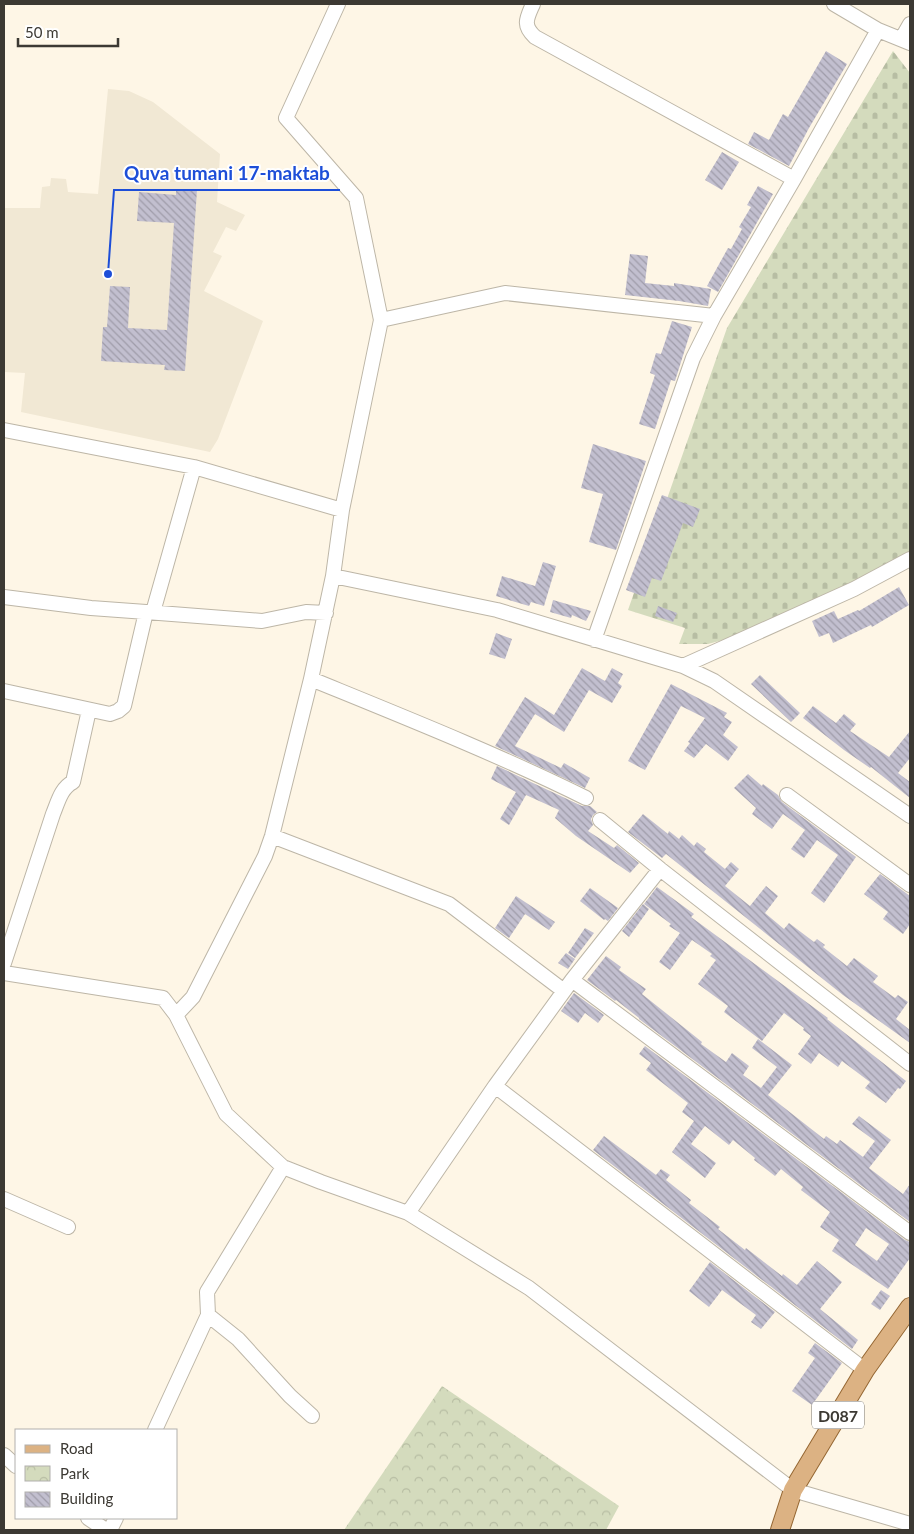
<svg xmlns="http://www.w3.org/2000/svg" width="914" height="1534" font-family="Lato,sans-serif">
	<defs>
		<pattern id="cemetery-stones" width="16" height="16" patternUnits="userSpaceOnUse" patternTransform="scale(1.25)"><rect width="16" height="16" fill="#d4dbbd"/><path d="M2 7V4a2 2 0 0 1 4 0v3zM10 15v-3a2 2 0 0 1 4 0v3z" fill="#b7bda3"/></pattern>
		<pattern id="park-crowns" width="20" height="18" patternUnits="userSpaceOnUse" patternTransform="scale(1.25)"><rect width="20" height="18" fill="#d4dbbd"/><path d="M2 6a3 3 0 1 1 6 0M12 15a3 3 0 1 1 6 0" fill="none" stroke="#b7bda3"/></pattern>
		<pattern id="building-back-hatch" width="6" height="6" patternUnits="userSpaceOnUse" patternTransform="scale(1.25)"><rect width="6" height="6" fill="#c2bfcf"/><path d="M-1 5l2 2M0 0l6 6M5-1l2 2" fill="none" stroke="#9f9ca9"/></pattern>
	</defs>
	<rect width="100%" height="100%" fill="#fef6e6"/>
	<path fill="#f1e8d4" d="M108,89L129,91L153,102L220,154L217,202L245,215L236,231L226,227L213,252L222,256L204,291L263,321L218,439L210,452L21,412L25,373L4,372V208H40L42,187L50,186L51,178L66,179L68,192L98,194Z"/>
	<path fill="url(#cemetery-stones)" d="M893,51L910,73V554L897,562L738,636L708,644H679L685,628L628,610L727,328Z"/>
	<path fill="url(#park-crowns)" d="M442,1386L619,1506L606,1530H344Z"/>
	<path fill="url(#building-back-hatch)" fill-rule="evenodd" d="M826,51L847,64L809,128L789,166L748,144L754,132L769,140L783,114L788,117Z
		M722,152L739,162L722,190L705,180Z
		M758,186L773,194L718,292L707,286L728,248L731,249L742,229L739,227L751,207L747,205Z
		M176,189L197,190L185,371L164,370L165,365L101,361L103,327H107L110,286L130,287L128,328L167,330L174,223L137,221L139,192L176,195Z
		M630,254L648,256L645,283L674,286V283L711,289L708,306L679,301L625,295Z
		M672,321L692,327L675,381L671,380L655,429L639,424L655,375L650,373L656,353L661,354Z
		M593,444L646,461L616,550L589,542L603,494L581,488Z
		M662,495L700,509L693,527L683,523L661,581L652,578L645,597L626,590Z
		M543,562L556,566L544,606L531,602L529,606L496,596L502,576L535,586Z
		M899,587L909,605L872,627L871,625L833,643L829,633L819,637L812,621L834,611L838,619L858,610L859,611Z
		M553,600L591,611L586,621L572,615L571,618L550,612Z
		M658,606L677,613L673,622L655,616Z
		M496,633L512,639L505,659L489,654Z
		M582,668L605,681L612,668L623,674L618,683L622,686L612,703L589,690L564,732L535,714L515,746L561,768L564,763L590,778L585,788L495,746L525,697L554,715Z
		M760,675L800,713L791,722L751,684Z
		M671,684L727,713L724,717L732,722L723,735L738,747L728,761L706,744L694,758L684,751L690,743L688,742L705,718L681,706L645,770L628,761Z
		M813,706L836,723L844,714L856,724L850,731L889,757L910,731V758L898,773L910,782V798L871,767L870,768L844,750L803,718Z
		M497,766L582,806H590L597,812L593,815L591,819L593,825L588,831L614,848L617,845L639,863L630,873L576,836L555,818L559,810L526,795L509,825L500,819L516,792L491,779Z
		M748,774L762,786L763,784L778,795L782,802L856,857L824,903L811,893L838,855L817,840L804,858L791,849L805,830L783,814L772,829L752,814L756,808L734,788Z
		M643,814L668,834L669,831L679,839L682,835L694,846L697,842L706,849L704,852L725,869L731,862L739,869L725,886L750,906L766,886L778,896L765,913L784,929L789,923L814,942L817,939L825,945L823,947L847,966L854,958L878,976L873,982L895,998L898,995L908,1002L896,1019L910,1030V1043L843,995L666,854L662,858L628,832Z
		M880,874L910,896V924L903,934L883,919L888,912L864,894Z
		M657,887L694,914L691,917L828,1018L827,1019L906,1081L900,1089L898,1088L886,1103L865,1088L870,1082L842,1061L838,1067L819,1053L811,1064L798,1054L811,1036L803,1030L804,1028L784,1013L762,1041L724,1012L728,1006L698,984L716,960L710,956L712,954L692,940L670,970L659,962L680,933L669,926L671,924L644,904Z
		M590,888L618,908L608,921L605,919L604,920L580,901Z
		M516,896L555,922L549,930L525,914L509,938L495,928Z
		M643,904L649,909L629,937L622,931Z
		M585,928L594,933L575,958L568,953Z
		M566,953L575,959L568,969L558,963Z
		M606,956L621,967L619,970L646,989L642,994L702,1042L701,1044L726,1062L732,1053L749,1066L743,1075L761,1088L777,1067L752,1048L758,1039L792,1065L768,1095L824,1139L826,1136L837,1144L840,1140L863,1157L875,1141L852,1124L859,1116L891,1140L869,1168L903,1194L910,1184V1222L639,1019V1018L616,1000L615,1001L587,980Z
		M574,993L604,1015L598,1023L585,1013L578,1023L561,1011Z
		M645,1046L905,1240L910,1242V1258L888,1289L832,1251L839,1240L820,1227L830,1212L801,1190L803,1187L781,1169L775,1176L754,1160L755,1158L733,1140L729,1145L705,1126L691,1144L716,1163L705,1178L672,1152L694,1121L682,1112L688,1103L646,1070L651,1063L639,1054ZM866,1228L889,1244L877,1261L855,1245Z
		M604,1136L656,1175L661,1169L670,1175L666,1180L691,1200L689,1203L720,1227L718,1229L745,1250L746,1248L782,1276L783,1274L797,1285L817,1261L842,1282L820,1309L858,1340L852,1349L593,1150Z
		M710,1262L775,1312L761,1329L751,1322L756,1315L722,1290L709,1307L689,1291Z
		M881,1290L890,1296L880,1310L871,1304Z
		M815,1343L842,1363L812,1405L792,1391L815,1358L808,1353Z"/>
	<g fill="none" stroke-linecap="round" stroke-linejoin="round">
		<g stroke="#bdb6a7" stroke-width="16">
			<path id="minor" d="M338,4L286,118L356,198L381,320L342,510L333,576L497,610L683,666L714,681L910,816
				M533,4C527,18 522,25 535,37L794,179
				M834,4L878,30L910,43
				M902,38L910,24
				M381,320L505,293L714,316
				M4,430L194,467L342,510
				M4,597L91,608L146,612L124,706L118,711L110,714L4,691
				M146,612L262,621L306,612L326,613
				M153,612L194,467
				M594,640L693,358L714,316L794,179L878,30
				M683,666L854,589L910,559
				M311,679C404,717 497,754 586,798
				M787,795L910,885
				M600,820L660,869
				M272,836L449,904L564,991
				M4,963L53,814C58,802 61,788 73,782L89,710
				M4,973L163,998L176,1015L226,1114L283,1167L321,1182L408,1213L529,1288L793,1490L910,1524
				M572,980L910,1233
				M176,1015L193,997L265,856L272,836L311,679L333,576
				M495,1086L865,1370
				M4,1199L68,1227
				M408,1213L495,1086L572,980L660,869L910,1064
				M208,1315L238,1339L290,1396L312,1416
				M155,1430L208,1315L207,1292L283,1167
				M4,1455L16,1466
				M88,1518L106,1530
				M110,1530L116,1518"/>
		</g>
		<g stroke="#946632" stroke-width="20">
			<path id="major" d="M780,1530L793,1490L865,1370L910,1307"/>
		</g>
		<use href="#minor" stroke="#fff" stroke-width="14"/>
		<use href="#major" stroke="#dcb283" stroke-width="18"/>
	</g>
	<g text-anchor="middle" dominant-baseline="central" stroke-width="4" stroke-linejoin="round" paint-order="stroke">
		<rect fill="#fff" stroke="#767470" stroke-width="1" x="812" y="1401.5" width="52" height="27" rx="4"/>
		<g font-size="16" font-weight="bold" fill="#3c3933">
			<text x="838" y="1415">D087</text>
		</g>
	</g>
	<path fill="none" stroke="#1d4ed8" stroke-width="2" d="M108 274L114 190H340"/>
	<circle fill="#1d4ed8" stroke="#fff" stroke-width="2" cx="108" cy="274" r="5"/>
	<g font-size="19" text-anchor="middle" font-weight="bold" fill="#1d4ed8" stroke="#fff" stroke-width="4" stroke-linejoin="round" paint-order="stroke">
		<text x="227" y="180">Quva tumani 17-maktab</text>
	</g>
	<rect width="914" height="1534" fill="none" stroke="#3c3933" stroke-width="10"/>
	<rect x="15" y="1429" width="162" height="90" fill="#ffffff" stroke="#b1b0ad"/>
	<rect x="25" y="1445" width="25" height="8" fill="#dcb283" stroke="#b1b0ad"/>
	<text x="60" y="1454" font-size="15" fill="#3c3933">Road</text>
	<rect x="25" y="1466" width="25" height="15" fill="url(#park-crowns)" stroke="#b1b0ad"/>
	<text x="60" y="1479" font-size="15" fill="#3c3933">Park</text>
	<rect x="25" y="1492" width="25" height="15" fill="url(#building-back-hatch)" stroke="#b1b0ad"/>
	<text x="60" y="1504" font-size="15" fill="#3c3933">Building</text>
	<path d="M18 38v8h100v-8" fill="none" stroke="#3c3933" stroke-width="2.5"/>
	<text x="25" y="38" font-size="15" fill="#3c3933" stroke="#ffffff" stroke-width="4" paint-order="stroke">50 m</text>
</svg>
